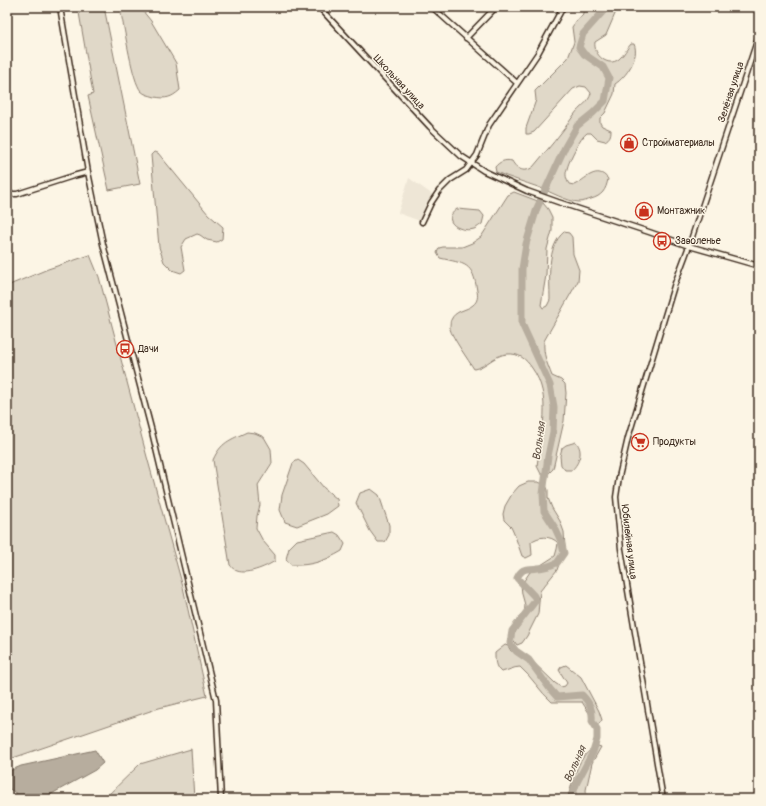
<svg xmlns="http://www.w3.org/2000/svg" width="766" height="806" font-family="Pangolin,sans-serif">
	<rect width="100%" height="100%" fill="#fcf5e5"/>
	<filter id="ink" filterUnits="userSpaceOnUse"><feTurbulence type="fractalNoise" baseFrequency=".025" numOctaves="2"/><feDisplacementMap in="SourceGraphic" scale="8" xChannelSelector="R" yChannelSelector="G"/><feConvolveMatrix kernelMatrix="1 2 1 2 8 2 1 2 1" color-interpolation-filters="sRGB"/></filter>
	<g filter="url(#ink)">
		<path fill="#eee6d6" d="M409,178L433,195L426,203L420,221L398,213Z"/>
		<path fill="#e0d8c8" stroke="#8e8173" d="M78,7H104L140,184L109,190L88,96L93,94Z
			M585,7H618L606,35L595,42C593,55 608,68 619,59C624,55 627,48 631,44H634C640,57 626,77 615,84L614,94L605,113L600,118V123L602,126L611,130C611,135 610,138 605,141L597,139L591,133H587C580,138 569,160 567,169C565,174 566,179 569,184L574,185C585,180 597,164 608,179C606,190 602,196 591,199C588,200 583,202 579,202C568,202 549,191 538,187C524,182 510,178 496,172L495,167C499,162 505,159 512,161C517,170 525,173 533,167C547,150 562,133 574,115C579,107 589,103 591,93L586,87L580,86L573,89L534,132L529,134H526V128L536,100L535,91L568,58L574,42L572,27L577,20L582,16Z
			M124,9L142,10L151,21L176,63L180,90C171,98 166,99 155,97C149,95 145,95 141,91C132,81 125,29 121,14Z
			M154,152L158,153L208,214L223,227L222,239L217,242L207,240L200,235L197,234L186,239L181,247L185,270L181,273L172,270L164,262L159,247L151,155Z
			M514,192L543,203L548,209L552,217V231L547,249L546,275L541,305L543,308L547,306L550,300C550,279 546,247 564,232L569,233L572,237L573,254L579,270L578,281L544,341C543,355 547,363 552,376L561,380L565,384L566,393L564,421L553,469L548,474H541L537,466C541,433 553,397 532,368C526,359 519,353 507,354C494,355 486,367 474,369C469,361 452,337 450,329C450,327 450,321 451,320C455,310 466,311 473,305C478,301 478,296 477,291C473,262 465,264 440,258L437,253L439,248L443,247H462L472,243L481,237L508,195Z
			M457,209L480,211L484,216L482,224C480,225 477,228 474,229C460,233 440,221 457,209Z
			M90,255L99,277L147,457L183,587L207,696L159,708L7,760V286L48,269Z
			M247,432L255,433L264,437L271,449L272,463L258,485L260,505L257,516L256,528L263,541L275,555V561C266,567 245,576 235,570C233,569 232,567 230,565L213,460C221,442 230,440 247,432Z
			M576,442C584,451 579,463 572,470H565L561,465L560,456L562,448L566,445Z
			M298,460L304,464L324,488L337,499L338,506L327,514L297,526L285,522L280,510L282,495L293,463Z
			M528,482H538L546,485L548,490V498L552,508L560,521L564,532L565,547L557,570L540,591L538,614L527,636L522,643L517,645L512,638L524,617L525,605L522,594L521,585L530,572L555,556L557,549L558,543C551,535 538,536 531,542L532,555L526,558L522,556L515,536L511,527L504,520L503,514L505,506L512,494L519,486Z
			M371,489L379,495L389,525V535L385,542H378L370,531L356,503L360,493Z
			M334,532L339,535L345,544L342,551C325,561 311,566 291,565L286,559L289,548L297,540Z
			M505,645L508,646L511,651L522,653L526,655L555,683L561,687L565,686L567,683L559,670L561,667L566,665L581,677L599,711L602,720L599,724H596L582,702H552C540,692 532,677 520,667C513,667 508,671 501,672C495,667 495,661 495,653Z
			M598,746L601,747L592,763L586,790L587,799H567C574,780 577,754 598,746Z
			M191,749L194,799H104L140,764Z"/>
		<path fill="#b7ad9e" stroke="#85796b" d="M95,750L103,763L95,770L46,797L24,799L7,787V772L21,766Z"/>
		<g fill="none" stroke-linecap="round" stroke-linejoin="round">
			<path stroke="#b7ad9e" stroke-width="7" d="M571,799L577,782L593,752L597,739V729L592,721C593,710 590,703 582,695L557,697L550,689L529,660L516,651L510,643L512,631L536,600L534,596L517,578C523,566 527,570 538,568C545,568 551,565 557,563L564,553L561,541L555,528L544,511L543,494L548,456L553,432L554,407L550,385L522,324V269L526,244L537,208L565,147L577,126L593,113L605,101L609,78L603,67L584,54L579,47L583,34L607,7"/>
			<g stroke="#3b2a1e" stroke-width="7">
				<path id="minor" d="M60,7L88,172L103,244L152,432L216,700L221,799
					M319,7L430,127L461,156L484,171L527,191L558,202L649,232L689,246L759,266
					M432,7L517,83
					M466,38L496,7
					M7,192V194H17L73,176L88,172
					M422,222L431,203L439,191L450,180L466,170L477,155L489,125L538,53L563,7
					M663,799L621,549L616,497L619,477L628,438L674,286L689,246L759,35"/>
			</g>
			<use href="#minor" stroke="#fcf5e5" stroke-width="4"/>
		</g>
	</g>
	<defs>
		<g id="shop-ring" transform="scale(0.9)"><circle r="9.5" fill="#fcf5e5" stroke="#c8321e" stroke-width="1.5"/><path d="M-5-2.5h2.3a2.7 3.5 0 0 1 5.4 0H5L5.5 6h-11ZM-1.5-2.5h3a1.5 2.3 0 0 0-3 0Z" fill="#c8321e"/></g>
		<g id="bus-ring" transform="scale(0.9)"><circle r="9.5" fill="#fcf5e5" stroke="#c8321e" stroke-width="1.5"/><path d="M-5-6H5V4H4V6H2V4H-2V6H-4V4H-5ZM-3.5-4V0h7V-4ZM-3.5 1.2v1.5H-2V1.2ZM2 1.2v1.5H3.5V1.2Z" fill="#c8321e"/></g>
		<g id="supermarket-ring" transform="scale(0.9)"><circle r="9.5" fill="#fcf5e5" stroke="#c8321e" stroke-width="1.5"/><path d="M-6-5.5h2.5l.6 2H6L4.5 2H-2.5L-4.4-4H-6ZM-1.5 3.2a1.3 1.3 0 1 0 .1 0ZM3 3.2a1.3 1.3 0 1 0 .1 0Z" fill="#c8321e"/></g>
	</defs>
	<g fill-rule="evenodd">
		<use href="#shop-ring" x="629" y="143"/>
		<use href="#shop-ring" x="644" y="211"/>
		<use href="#bus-ring" x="662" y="241"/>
		<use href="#bus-ring" x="125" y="349"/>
		<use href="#supermarket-ring" x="640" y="442"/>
	</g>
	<g text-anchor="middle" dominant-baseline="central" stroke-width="3" stroke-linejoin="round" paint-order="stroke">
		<g font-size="10" fill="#3b2a1e" stroke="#fcf5e5">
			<text transform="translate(399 82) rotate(47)">Школьная улица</text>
			<text transform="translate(731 92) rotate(-72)">Зелёная улица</text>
			<text transform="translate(629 542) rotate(83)">Юбилейная улица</text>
		</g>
		<g font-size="10" fill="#3b2a1e" stroke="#fcf5e5" text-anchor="start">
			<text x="642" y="143">Стройматериалы</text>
			<text x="657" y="211">Монтажник</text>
			<text x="675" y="241">Заволенье</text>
			<text x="138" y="349">Дачи</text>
			<text x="653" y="442">Продукты</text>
		</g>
		<g font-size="11" font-style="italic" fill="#605144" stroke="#fcf5e5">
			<text transform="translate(539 441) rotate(-82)">Вольная</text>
			<text transform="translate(575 764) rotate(-66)">Вольная</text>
		</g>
	</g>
	<rect width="766" height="806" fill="none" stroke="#fcf5e5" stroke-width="24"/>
	<rect x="12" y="12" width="742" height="782" fill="none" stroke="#3b2a1e" stroke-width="1.5" filter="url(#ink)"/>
</svg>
